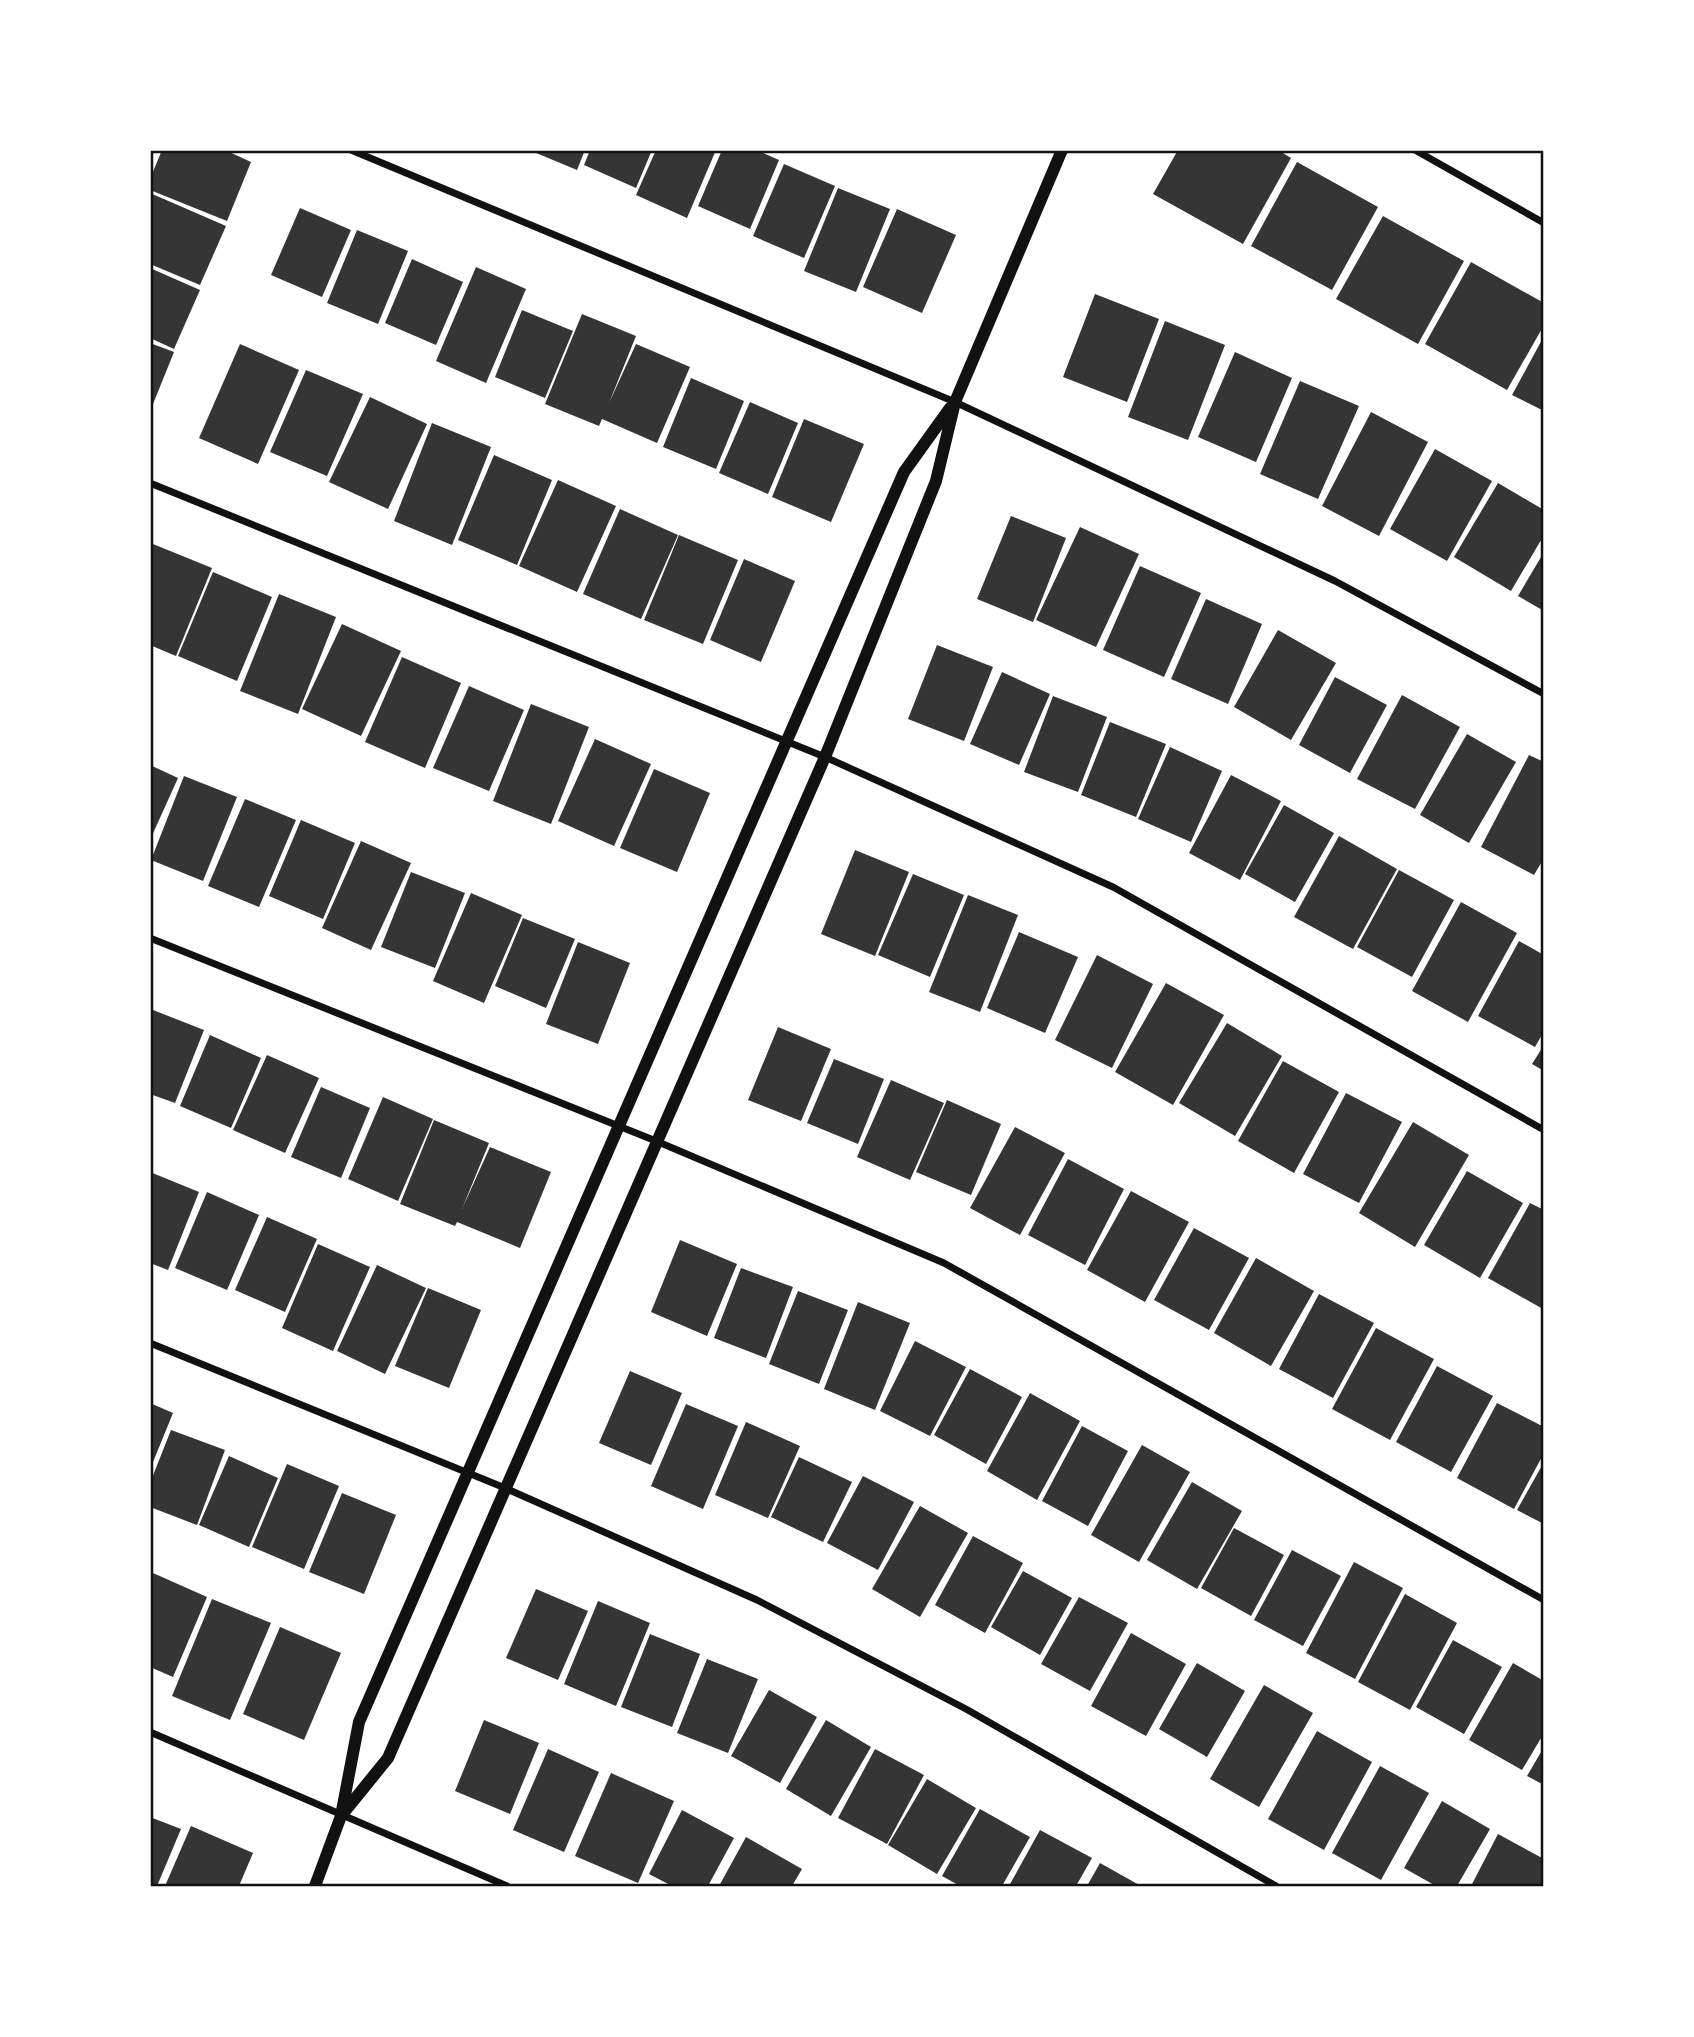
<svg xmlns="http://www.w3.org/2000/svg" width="1694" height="2037" font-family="'Asap Condensed',sans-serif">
	<rect width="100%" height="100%" fill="#fff"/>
	<path fill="#353535" d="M162,150H225L251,162L227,221L150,190V179Z
		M529,150H585L577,170Z
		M590,150H652L636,188L584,165Z
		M656,150H716L687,218L636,195Z
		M722,150H756L779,160L750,229L698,206Z
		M1178,150H1278L1291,158L1243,244L1153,194Z
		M1297,162L1378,207L1332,290L1251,246Z
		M784,164L835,186L804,258L753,236Z
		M838,188L890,209L856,292L804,271Z
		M150,193L226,226L200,285L150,264Z
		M300,208L351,230L322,297L271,275Z
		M897,209L956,235L922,313L863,287Z
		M1383,216L1464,261L1418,344L1336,299Z
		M357,230L408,251L378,324L327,303Z
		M412,259L463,282L436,345L385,323Z
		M1471,262L1544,303V325L1507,390L1425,344Z
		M476,267L526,289L486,383L436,361Z
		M150,268L200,290L174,349L150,338Z
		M1095,294L1159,319L1127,402L1063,377Z
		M522,310L573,331L545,398L495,377Z
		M582,314L636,336L609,403L636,344L690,367L657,443L602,419L599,426L545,404Z
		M1165,321L1225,345L1188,440L1128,417Z
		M1544,336V411L1512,395Z
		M150,343L174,352L151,409H150Z
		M240,344L299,370L258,464L199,438Z
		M1235,352L1292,378L1256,462L1198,437Z
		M306,370L363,394L327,476L270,452Z
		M691,378L744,401L716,469L663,447Z
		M1300,381L1359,406L1318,499L1260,474Z
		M370,397L427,424L388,509L329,482Z
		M750,402L798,423L768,494L719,473Z
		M1371,412L1428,442L1379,536L1322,506Z
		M804,419L864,444L831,522L772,497Z
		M432,423L491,447L452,545L394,521Z
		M1435,449L1492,481L1447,561L1390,529Z
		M494,455L552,480L517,565L458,540Z
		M558,480L616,506L577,592L519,566Z
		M1498,483L1544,510V535L1511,591L1454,557Z
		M620,509L678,535L641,619L583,594Z
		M1011,516L1066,538L1033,622L977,599Z
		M1080,527L1139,554L1096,647L1036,620Z
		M679,535L738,560L703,644L644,620Z
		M153,544L212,568L176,656L150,645V551Z
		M1544,552V611L1518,596Z
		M744,559L795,581L761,662L710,640Z
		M1140,566L1201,593L1164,677L1103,650Z
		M213,572L272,597L237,681L178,656Z
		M279,594L336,617L298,714L240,691Z
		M1206,599L1262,624L1228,704L1171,679Z
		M342,624L401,651L361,736L302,709Z
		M1278,630L1336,663L1291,740L1234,707Z
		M937,645L993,667L964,741L908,719Z
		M402,657L461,683L425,768L365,742Z
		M1002,672L1050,694L1019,765L970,744Z
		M1335,677L1387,705L1350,773L1299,745Z
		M469,686L524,710L489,791L433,768Z
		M1402,695L1460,727L1415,809L1357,779Z
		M1053,696L1107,717L1078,792L1024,772Z
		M531,704L589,727L551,824L493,801Z
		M1110,722L1166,744L1136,817L1081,795Z
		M1467,734L1516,762L1469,843L1420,815Z
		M595,739L651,764L614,846L558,821Z
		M1170,747L1222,771L1191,842L1138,819Z
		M1529,755L1544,762V858L1534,875L1481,847Z
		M150,765L178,778L150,840Z
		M654,769L710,793L677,872L620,848Z
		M1231,775L1281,801L1240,880L1189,853Z
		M184,776L237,797L203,881L151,860Z
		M245,799L296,820L259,907L208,886Z
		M1284,805L1334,833L1295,902L1245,874Z
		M301,820L355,843L323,919L269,896Z
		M1339,836L1397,869L1353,949L1294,917Z
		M361,841L411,863L371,950L322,928Z
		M855,850L909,872L875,956L821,934Z
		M1399,870L1454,900L1412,977L1357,947Z
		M411,872L465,893L435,968L381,947Z
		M913,874L964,895L930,977L878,955Z
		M471,893L522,915L484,1003L433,981Z
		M968,895L1018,915L980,1012L929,992Z
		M1461,902L1517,933L1468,1022L1412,991Z
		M523,918L575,939L546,1008L495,986Z
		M1019,932L1078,957L1045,1033L987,1008Z
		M1519,941L1544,955V1031L1535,1047L1478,1016Z
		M578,942L630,963L598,1044L546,1024Z
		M1097,955L1153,984L1112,1068L1055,1040Z
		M1166,983L1224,1015L1173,1105L1115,1072Z
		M153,1010L204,1030L175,1103L150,1094V1015Z
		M1227,1023L1282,1056L1235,1136L1179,1103Z
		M778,1027L831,1049L801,1121L748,1100Z
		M210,1035L261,1058L231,1128L180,1106Z
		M1544,1045V1071L1532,1064Z
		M267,1055L319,1078L285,1153L233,1130Z
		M834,1059L884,1079L858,1144L807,1123Z
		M1283,1061L1339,1092L1294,1173L1238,1141Z
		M891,1080L944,1103L910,1180L857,1157Z
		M321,1087L370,1108L341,1178L291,1157Z
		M1346,1093L1402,1122L1359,1203L1303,1174Z
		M383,1097L433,1119L398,1201L348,1179Z
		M947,1100L1001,1124L971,1195L916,1172Z
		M434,1120L489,1143L462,1209L490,1147L551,1172L520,1248L457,1222L455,1226L400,1204Z
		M1413,1122L1469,1155L1415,1247L1359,1213Z
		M1015,1127L1065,1153L1020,1235L970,1208Z
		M1068,1159L1124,1189L1085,1265L1028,1235Z
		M1467,1171L1523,1203L1480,1278L1424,1245Z
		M150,1172L199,1192L168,1270L150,1263Z
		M1131,1191L1189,1222L1145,1302L1087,1270Z
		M207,1192L259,1215L227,1290L175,1268Z
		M1530,1203L1544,1210L1543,1309L1488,1278Z
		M267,1217L317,1239L285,1312L235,1290Z
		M1194,1228L1249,1258L1209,1330L1154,1300Z
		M680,1240L737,1264L707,1336L651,1312Z
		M318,1244L370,1267L333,1351L282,1328Z
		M1256,1258L1314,1291L1271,1366L1214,1333Z
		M377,1265L426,1288L385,1374L337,1351Z
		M741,1268L793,1287L766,1358L714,1338Z
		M428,1288L481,1310L449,1388L395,1366Z
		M798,1291L848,1310L819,1384L769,1364Z
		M1319,1294L1374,1323L1333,1398L1279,1369Z
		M858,1302L910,1323L875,1410L824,1389Z
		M1376,1328L1434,1359L1390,1440L1332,1409Z
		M915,1341L966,1367L930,1436L880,1411Z
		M1437,1366L1493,1396L1451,1472L1396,1442Z
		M970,1369L1022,1397L986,1464L934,1435Z
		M630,1371L682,1393L651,1465L599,1443Z
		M1030,1393L1080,1421L1037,1500L987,1471Z
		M150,1403L173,1413L151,1467H150Z
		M1497,1403L1544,1427V1453L1514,1509L1457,1478Z
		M686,1404L738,1426L703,1509L651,1486Z
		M746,1422L800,1446L768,1518L715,1495Z
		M1082,1426L1128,1451L1088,1526L1042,1501Z
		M171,1430L225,1450L197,1525L150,1507V1483Z
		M1142,1445L1190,1472L1139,1562L1091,1535Z
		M229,1456L278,1478L249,1547L199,1525Z
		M799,1457L852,1482L823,1542L771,1517Z
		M1544,1462V1524L1517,1510Z
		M287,1464L339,1486L304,1569L252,1547Z
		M863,1476L914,1502L878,1570L827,1543Z
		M1192,1482L1242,1511L1197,1589L1147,1560Z
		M342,1493L396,1515L364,1594L309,1572Z
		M920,1506L968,1533L920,1617L872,1589Z
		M1234,1528L1284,1555L1251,1616L1201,1588Z
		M973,1536L1023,1563L985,1633L935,1605Z
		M1292,1550L1341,1576L1303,1646L1254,1620Z
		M1354,1562L1403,1588L1355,1679L1306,1653Z
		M1023,1571L1072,1598L1040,1655L991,1627Z
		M153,1573L207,1597L173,1677L150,1667V1580Z
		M536,1589L588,1611L558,1680L506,1658Z
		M1405,1594L1457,1623L1410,1710L1358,1682Z
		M1079,1597L1128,1623L1090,1691L1041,1664Z
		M212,1599L271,1623L230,1720L172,1696Z
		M598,1601L650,1623L616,1706L564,1684Z
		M280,1627L341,1653L304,1740L243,1714Z
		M1131,1633L1186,1664L1146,1736L1091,1706Z
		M650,1634L700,1654L672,1727L621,1707Z
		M1453,1640L1502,1667L1464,1734L1416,1707Z
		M707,1659L758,1679L728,1753L677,1733Z
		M1197,1663L1245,1691L1207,1757L1159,1729Z
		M1513,1663L1544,1681V1733L1522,1770L1469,1740Z
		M1264,1685L1313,1713L1259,1807L1210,1779Z
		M769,1690L817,1717L780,1783L731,1756Z
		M484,1720L539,1743L510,1814L455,1791Z
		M826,1720L871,1747L831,1816L786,1789Z
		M1317,1731L1372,1762L1324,1850L1268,1819Z
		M1544,1747V1785L1527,1776Z
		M548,1749L599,1772L564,1852L513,1830Z
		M875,1749L924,1775L887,1844L838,1818Z
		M1380,1766L1429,1793L1381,1880L1332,1853Z
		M611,1773L674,1801L638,1883L575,1856Z
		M927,1779L976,1808L937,1874L888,1845Z
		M1442,1801L1490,1829L1457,1886H1436L1404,1868Z
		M980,1809L1030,1837L1002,1886H960L942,1876Z
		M682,1810L734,1838L708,1886H672L649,1874Z
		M150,1817L181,1829L157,1886H150Z
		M191,1826L253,1853L239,1886H165Z
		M1040,1830L1092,1858L1076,1886H1009Z
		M1498,1834L1544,1859V1886H1471Z
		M746,1837L802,1869L792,1886H719Z
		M1100,1863L1141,1886H1087Z"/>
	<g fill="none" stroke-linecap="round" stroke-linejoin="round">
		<path stroke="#111" stroke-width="7" d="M351,150L955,402L1335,581L1544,694
			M1415,150L1544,223
			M150,483L825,757L1113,887L1544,1130
			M150,938L656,1141L944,1263L1544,1600
			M150,1343L505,1488L757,1600L966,1709L1276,1886
			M150,1732L507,1886"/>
		<path stroke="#111" stroke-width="12" d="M341,1816L388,1758L825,757L936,481L955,402L1062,150
			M315,1886L341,1816L359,1722L904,472L950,408"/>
	</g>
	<rect width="1694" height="2037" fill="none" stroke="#ffffff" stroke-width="304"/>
	<rect x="152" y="152" width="1390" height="1733" fill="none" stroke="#111" stroke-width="2.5"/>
</svg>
